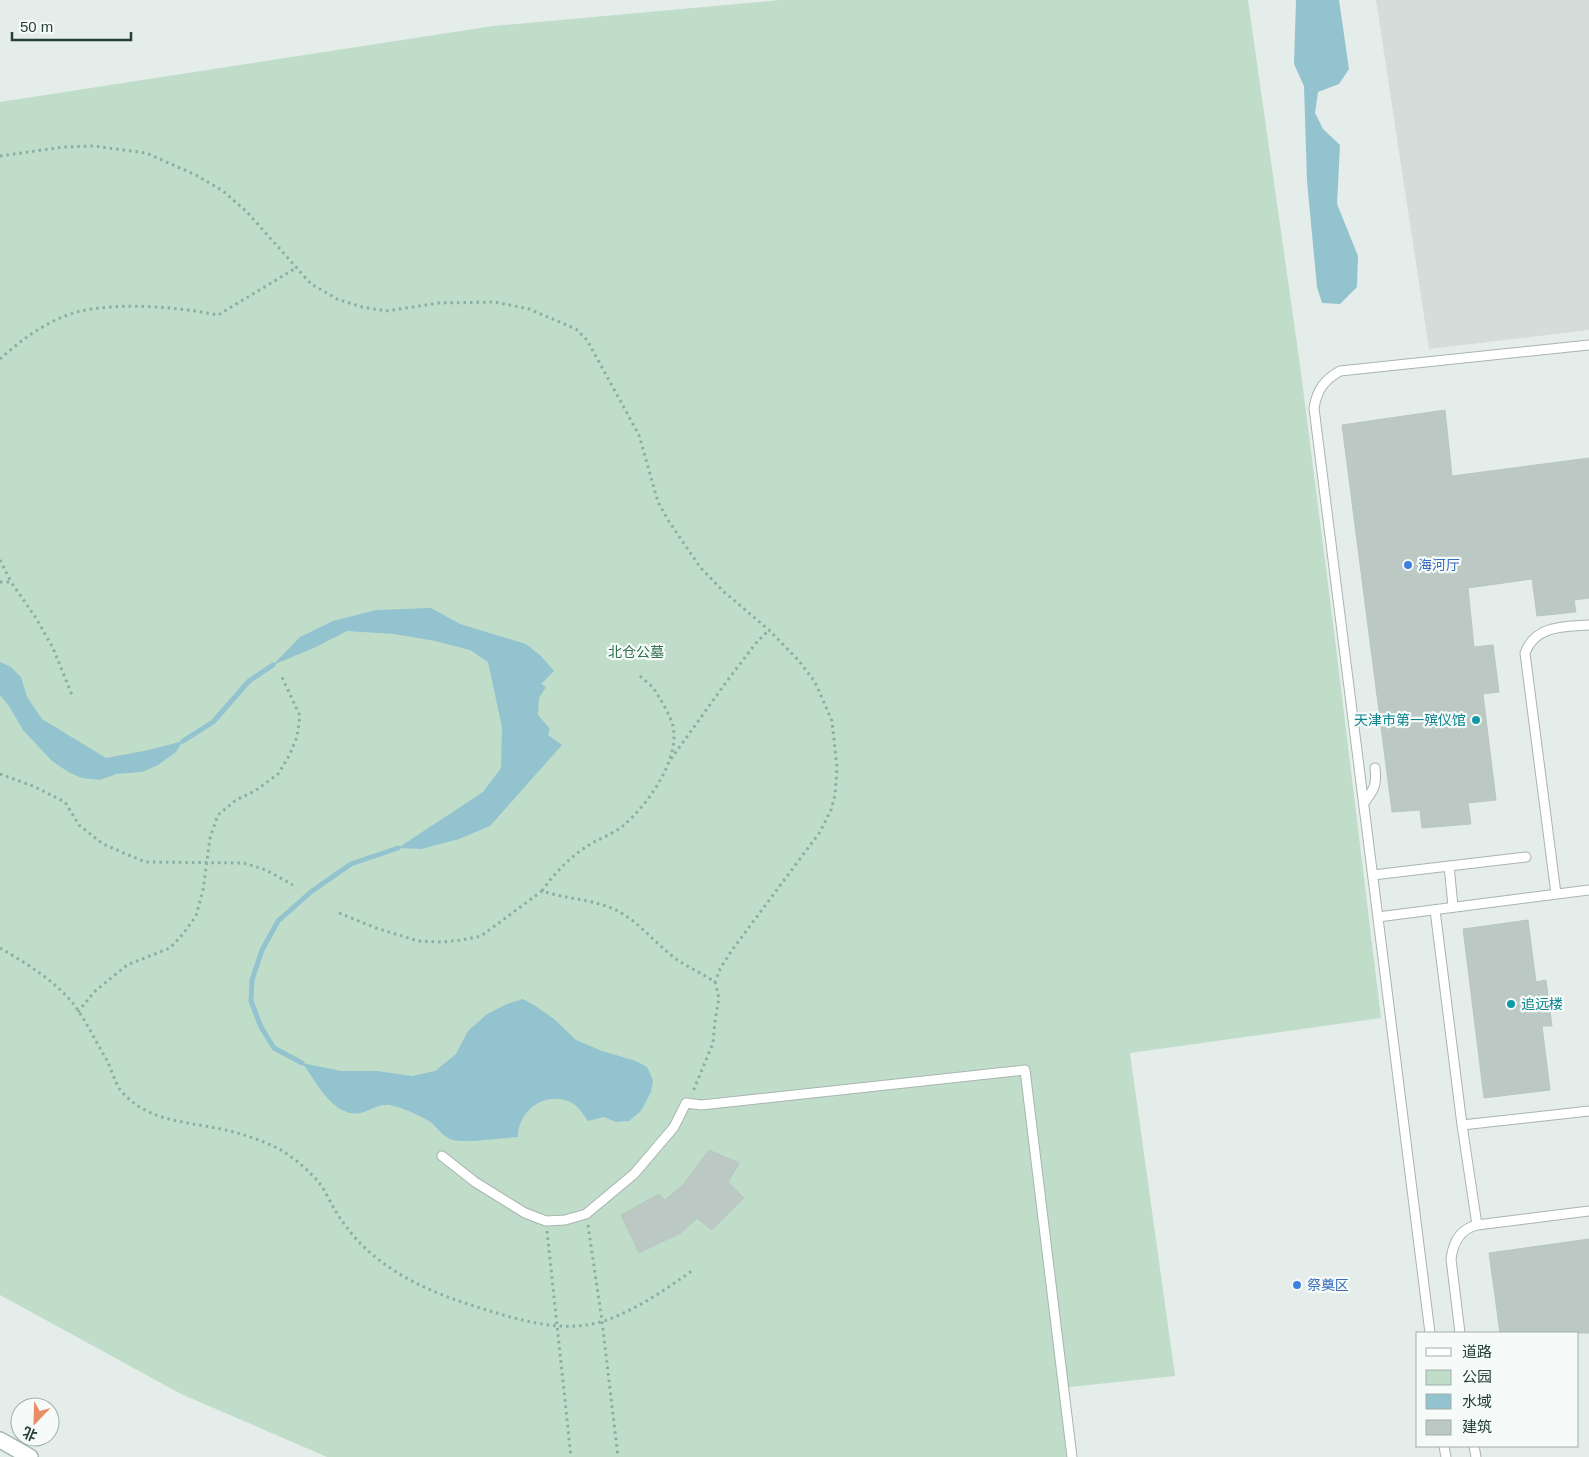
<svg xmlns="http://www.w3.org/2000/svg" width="1589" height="1457" font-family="Arial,'Noto Sans SC',sans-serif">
	<rect width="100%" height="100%" fill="#e5edea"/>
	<path fill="#d4ddd9" d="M1376,0H1589V330L1429,349Z"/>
	<path fill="#c0ddc9" d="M781,0H1248L1300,365L1335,639L1381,1018L1130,1053L1175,1376L1060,1388L1069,1457H327L181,1394L0,1295V102L493,26Z"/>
	<path fill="#92c3ce" d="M1296,0H1339L1349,69L1339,84L1318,92L1315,113L1323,129L1340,145L1337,204L1358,256L1357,287L1340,304L1322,303L1317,287L1307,181L1304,86L1294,64Z
		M431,608L460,624L526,644L541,656L554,671L541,684L546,687L539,698L538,715L550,729L548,735L562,745L490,826L459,839L421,849L398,848L483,792L501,768L502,727L488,662L470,650L435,641L394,634L347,631L316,647L273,665L300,637L333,621L376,610Z
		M0,662L11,667L21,677L27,697L42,719L106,758L149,750L183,741L176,752L158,765L142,772L116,774L100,780L82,778L70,773L52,761L23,730L9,706L0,695Z
		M523,999L534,1005L554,1019L576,1040L602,1051L636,1061L647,1067L653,1080L651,1092L641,1111L629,1121L616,1122L604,1117L588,1121C583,1114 577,1104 568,1101C543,1092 518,1111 518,1137C502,1138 468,1143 453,1140C442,1137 437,1126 429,1121C417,1114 403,1108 390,1105C373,1102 363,1121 342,1110C325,1101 313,1077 302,1063L341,1071H377L412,1076L435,1071L456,1054L468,1031L487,1014L507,1004Z"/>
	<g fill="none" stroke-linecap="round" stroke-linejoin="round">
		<path stroke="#92c3ce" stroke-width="5" d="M183,741L213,722L249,681L273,665
			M302,1063L274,1048L261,1027L251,1001L252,980L262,950L278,921L312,891L351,864L398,848"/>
	</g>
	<path fill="#bbc8c3" stroke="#b8c7c1" d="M1445,410L1452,476L1589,458V598L1574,600L1576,612L1537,616L1532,579L1468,588L1474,647L1493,645L1499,692L1483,694L1496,800L1468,803L1471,824L1422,828L1420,810L1392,812L1342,425Z
		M1528,920L1536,982L1546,980L1552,1026H1542L1550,1090L1484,1098L1463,929Z
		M709,1150L739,1163L728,1182L744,1198L712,1230L697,1218L682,1232L639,1253L621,1215L659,1194L665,1200L682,1186Z
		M1589,1239V1333H1500L1489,1253Z"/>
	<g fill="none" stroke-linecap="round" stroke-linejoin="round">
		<g stroke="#a8b5b1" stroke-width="11">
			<path id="lane" d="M1364,803C1374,789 1377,786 1375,768
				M1449,866L1453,906
				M1373,875L1526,857
				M1556,894L1525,653C1535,625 1564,627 1589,625
				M1435,910L1462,1125L1477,1225
				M1378,917L1589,890
				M1462,1125L1589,1111
				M442,1156L475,1182L525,1213L546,1221L565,1220L586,1214L634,1174L674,1127L686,1103L701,1105L1025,1070L1072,1457
				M1430,1333L1314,408C1317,390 1324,380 1340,371L1589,345
				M1460,1333L1451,1259C1453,1243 1460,1229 1477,1225L1589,1211
				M1444,1446L1446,1457
				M1474,1446L1476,1457"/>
		</g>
		<g stroke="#a4b9b2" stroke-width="18">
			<path id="secondary" d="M0,1440L30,1457"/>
		</g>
		<path stroke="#88afa4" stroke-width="3" stroke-dasharray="2.5 4" stroke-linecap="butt" d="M0,156L64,147L94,146L146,153L196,175L223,191L247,212L311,284L337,299L362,307L386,311L439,303L495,302L529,309L576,329L587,340L639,435L658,502L668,520L700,567L723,591L769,630L799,661L815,682L832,721L837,768L835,795L831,810L820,832L732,950L720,969L715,982
			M0,359C23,338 51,318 81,311C123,302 177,307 218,315L296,268
			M0,560L11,582
			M0,582H11L36,618L53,648L72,695
			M671,759L727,681L756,643L769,630
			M0,774L33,786L65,802L79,825L103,844L145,862L244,863L266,870L293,885
			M542,891C556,871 573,854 594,842C604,837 616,832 624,825C648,804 680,760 673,726C671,717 659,696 654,689C650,684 644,680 640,676
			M339,913L376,928L418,941L441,942L462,940L481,936L542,891C566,899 593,899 616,910C640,922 657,946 679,961C690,968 703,974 715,982L719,998L715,1021L713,1043L692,1094
			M0,948C26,963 52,979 72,1002C84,1017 95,1040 105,1057C112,1068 114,1083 122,1092C152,1126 198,1121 237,1133C252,1137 268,1143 281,1150C295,1159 310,1171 320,1184C326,1192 330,1202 335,1210C342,1222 352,1235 361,1244C397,1280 443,1297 490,1311C526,1322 566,1333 604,1321C636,1310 665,1290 693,1270
			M78,1012L94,992L127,965L170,948L183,934L196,916L203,890L210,838L218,815L236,800L255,791L278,774L289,756L297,737L300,716L281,675
			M588,1225L602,1321L618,1457
			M547,1231L571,1457"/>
		<use href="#lane" stroke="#fff" stroke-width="9"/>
		<use href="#secondary" stroke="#fff" stroke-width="15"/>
	</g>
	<g fill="#3f7fe0" stroke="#f6faf8" stroke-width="2">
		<circle cx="1408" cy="565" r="5"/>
		<circle cx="1297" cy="1285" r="5"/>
	</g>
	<g fill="#0f9aa8" stroke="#f6faf8" stroke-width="2">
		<circle cx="1476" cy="720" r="5"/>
		<circle cx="1511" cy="1004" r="5"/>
	</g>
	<g text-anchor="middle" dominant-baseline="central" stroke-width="4.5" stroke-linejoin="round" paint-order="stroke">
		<g font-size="14" fill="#366cbe" stroke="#f6faf8" text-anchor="start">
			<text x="1418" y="565">海河厅</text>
			<text x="1307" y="1285">祭奠区</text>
		</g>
		<g font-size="14" fill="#32734d" stroke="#f6faf8">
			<text x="636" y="652">北仓公墓</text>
		</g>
		<g font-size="14" fill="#0d838f" stroke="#f6faf8" text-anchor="end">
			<text x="1466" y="720">天津市第一殡仪馆</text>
			<text x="1521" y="1004" text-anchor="start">追远楼</text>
		</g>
	</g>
	<rect x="1416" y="1332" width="162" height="115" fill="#f6faf8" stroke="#a2afac"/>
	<rect x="1426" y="1348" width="25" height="8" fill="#ffffff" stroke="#a2afac"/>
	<text x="1462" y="1357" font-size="15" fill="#253f39">道路</text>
	<rect x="1426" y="1370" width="25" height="15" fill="#c0ddc9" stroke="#a2afac"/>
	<text x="1462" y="1382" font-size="15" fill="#253f39">公园</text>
	<rect x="1426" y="1394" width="25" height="15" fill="#92c3ce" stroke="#a2afac"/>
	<text x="1462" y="1407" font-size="15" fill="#253f39">水域</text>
	<rect x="1426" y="1420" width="25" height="15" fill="#bbc8c3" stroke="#a2afac"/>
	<text x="1462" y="1432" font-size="15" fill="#253f39">建筑</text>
	<g transform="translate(35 1422) rotate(203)"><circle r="24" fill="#f6faf8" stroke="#a2afac"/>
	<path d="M0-4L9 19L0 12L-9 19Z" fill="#e98c68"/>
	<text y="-8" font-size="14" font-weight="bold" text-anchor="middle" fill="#253f39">北</text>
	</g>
	<path d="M12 32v8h119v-8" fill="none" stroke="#253f39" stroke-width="2.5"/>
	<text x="20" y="32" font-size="15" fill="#253f39" stroke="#f6faf8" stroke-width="4" paint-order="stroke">50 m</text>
</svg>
